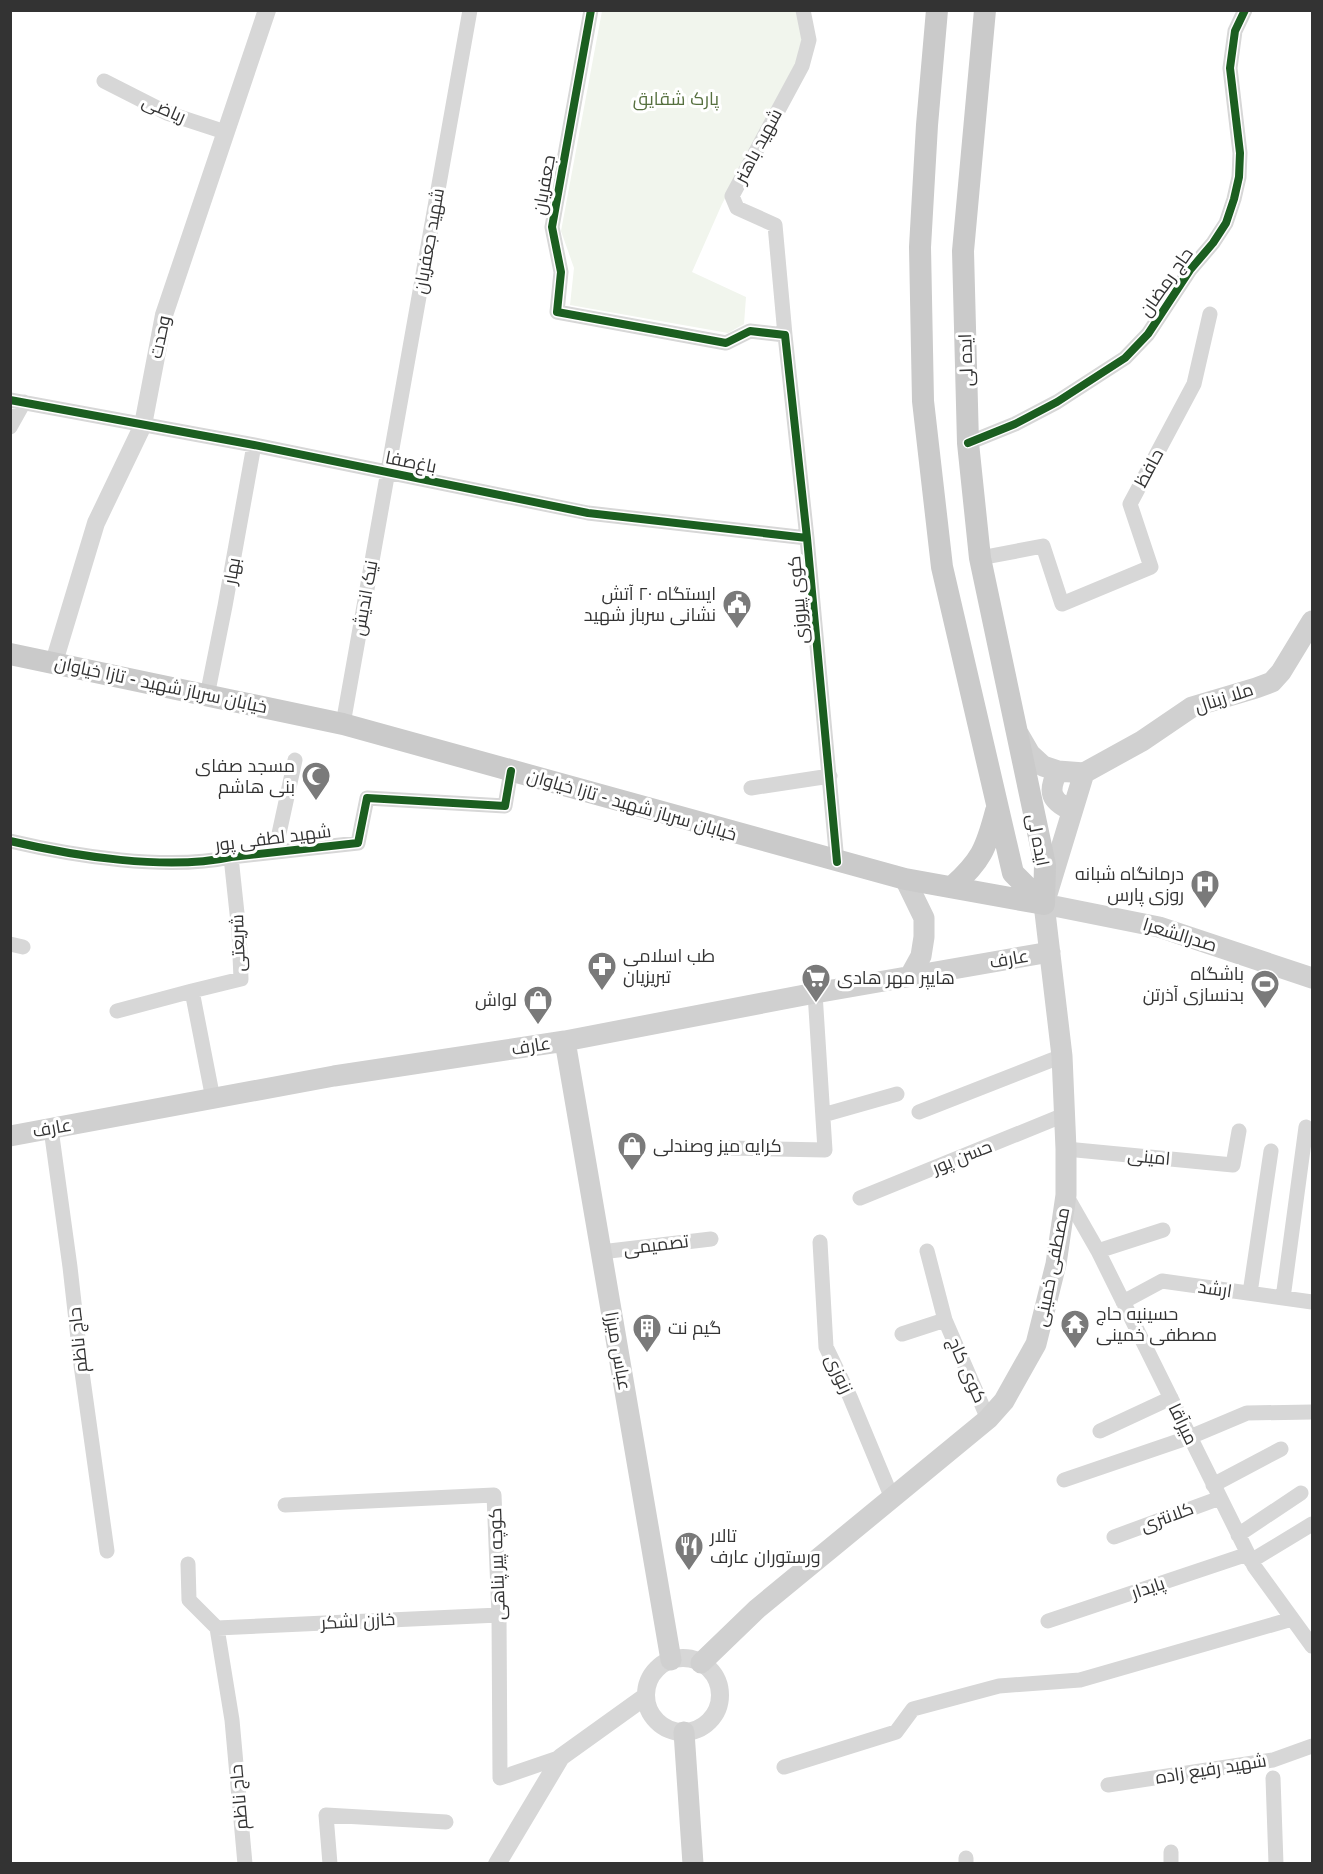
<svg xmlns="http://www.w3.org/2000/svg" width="1323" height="1874" font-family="'Varela Round',Cairo,sans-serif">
	<rect width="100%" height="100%" fill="#fff"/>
	<path fill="#f1f5ed" d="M602,11H796L803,38L797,63L722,204L692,272L746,297L744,324L728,333L570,305L574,268L561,231Z"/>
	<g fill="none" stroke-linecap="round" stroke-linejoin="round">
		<path stroke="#d7d7d7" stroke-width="15" d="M591,10L552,227L561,272L557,312L726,343L750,331L785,335L807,538L837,862
			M104,81L167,113L225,132
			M785,335L775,225L737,208L732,196L802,66L809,40L803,10
			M10,400L254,445L588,513L807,538
			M10,427L24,402
			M968,443L1015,424L1057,402L1125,358L1148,334L1190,270L1213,243L1226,223L1234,199L1239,177L1240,153L1230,68L1235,31L1245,10
			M980,558L1043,546L1062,604L1151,567L1130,504L1194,384L1210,314
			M207,696L225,606L254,445
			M343,724L470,10
			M751,788L830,776
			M10,841C74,856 167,871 231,857L358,843L367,798L505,806L511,771
			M275,852L295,760
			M10,944L23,947
			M117,1011L192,991
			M213,1099L192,991L241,979L239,932L231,857
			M919,1112L1062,1056
			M823,1115L897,1094
			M51,1129L70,1267L81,1365L107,1551
			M729,1148L825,1150L815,993
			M1066,1149L1233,1165L1239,1131
			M1066,1195L1098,1251L1254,1566L1312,1646
			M860,1198L1064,1115
			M820,1242L826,1347L850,1397L892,1498
			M927,1251L945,1320
			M1098,1251L1163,1230
			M601,1252L711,1239
			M1250,1293L1271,1151
			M1283,1298L1306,1127
			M1123,1302L1162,1281L1312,1302
			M902,1334L945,1320L988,1419
			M1100,1431L1171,1398
			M1064,1480L1190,1437L1247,1413L1312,1412
			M1213,1485L1281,1449
			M285,1505L494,1495L499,1615L500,1778L561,1757
			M1238,1535L1301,1493
			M1114,1537L1220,1498
			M1251,1561L1312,1524
			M188,1564L189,1600L217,1628L232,1720L245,1864
			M1048,1621L1248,1554
			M217,1628L499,1615
			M784,1767L896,1732L913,1709L999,1686L1080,1680L1292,1619
			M1273,1778L1276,1864
			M1108,1785L1273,1760L1312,1746
			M966,1858V1864
			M330,1864L326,1815L446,1822
			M1171,1864V1852"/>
		<path stroke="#d7d7d7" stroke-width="18" d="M54,662L96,523L143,425L164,315L267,10
			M646 1695a37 37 0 1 1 74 0a37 37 0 1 1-74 0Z
			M497,1864L561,1757L646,1696"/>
		<path stroke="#d0d0d0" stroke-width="21" d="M1019,735L1030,754L1043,766L1058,771L1084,773L1142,741L1192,707L1256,688L1272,682L1281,672L1312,621
			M1058,771C1047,792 1051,801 1071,810
			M905,879L924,918V937L921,956L910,976
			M1044,904L1159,927L1312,978
			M565,1041L671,1660
			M10,1136L334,1076L565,1041L815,993L1050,952
			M701,1663L757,1609L988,1419L1004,1401L1036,1344L1056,1264L1066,1195V1149L1062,1056L1044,904L1084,773
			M684,1732L693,1864"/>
		<path stroke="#cacaca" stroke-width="22" d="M937,10L927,125L920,247L923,401L942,567L1013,873L1044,904
			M985,10L963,251L968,443L980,558L1045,865L1044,904
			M10,654L343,724L905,879L1044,904
			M952,887C981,861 986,849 996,811"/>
		<g stroke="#fff" stroke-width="11">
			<path id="cycleway" d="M591,10L552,227L561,272L557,312L726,343L750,331L785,335L807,538L837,862
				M10,400L254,445L588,513L807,538
				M968,443L1015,424L1057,402L1125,358L1148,334L1190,270L1213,243L1226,223L1234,199L1239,177L1240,153L1230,68L1235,31L1245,10
				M10,841C74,856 167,871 231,857L358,843L367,798L505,806L511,771"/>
		</g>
		<use href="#cycleway" stroke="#1b5e20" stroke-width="8"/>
	</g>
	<defs>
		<g id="civic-pin" transform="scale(1.5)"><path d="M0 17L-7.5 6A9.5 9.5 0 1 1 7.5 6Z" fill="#7a7a7a" stroke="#fff"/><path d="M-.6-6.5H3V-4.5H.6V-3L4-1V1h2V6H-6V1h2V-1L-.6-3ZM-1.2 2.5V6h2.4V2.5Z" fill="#fff"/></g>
		<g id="mosque-pin" transform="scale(1.5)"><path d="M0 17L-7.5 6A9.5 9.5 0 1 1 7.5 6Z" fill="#7a7a7a" stroke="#fff"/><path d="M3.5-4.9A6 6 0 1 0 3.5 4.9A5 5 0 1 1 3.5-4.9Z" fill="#fff"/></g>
		<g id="hospital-pin" transform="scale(1.5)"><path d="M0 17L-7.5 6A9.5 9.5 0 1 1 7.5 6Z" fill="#7a7a7a" stroke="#fff"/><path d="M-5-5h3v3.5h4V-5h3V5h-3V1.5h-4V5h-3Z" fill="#fff"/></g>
		<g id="pharmacy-pin" transform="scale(1.5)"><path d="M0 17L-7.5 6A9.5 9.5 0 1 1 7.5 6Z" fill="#7a7a7a" stroke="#fff"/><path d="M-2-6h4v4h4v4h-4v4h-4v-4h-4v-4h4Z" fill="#fff"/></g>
		<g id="supermarket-pin" transform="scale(1.5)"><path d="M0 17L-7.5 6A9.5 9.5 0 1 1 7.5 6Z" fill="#7a7a7a" stroke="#fff"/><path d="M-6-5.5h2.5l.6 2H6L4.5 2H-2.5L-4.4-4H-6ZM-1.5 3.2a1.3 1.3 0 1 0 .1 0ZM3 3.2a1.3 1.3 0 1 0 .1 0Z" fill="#fff"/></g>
		<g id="stadium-pin" transform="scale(1.5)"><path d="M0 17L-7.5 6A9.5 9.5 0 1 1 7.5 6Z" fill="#7a7a7a" stroke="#fff"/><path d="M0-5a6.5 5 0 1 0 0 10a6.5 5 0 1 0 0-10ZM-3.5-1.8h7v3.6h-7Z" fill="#fff"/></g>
		<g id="shop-pin" transform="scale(1.5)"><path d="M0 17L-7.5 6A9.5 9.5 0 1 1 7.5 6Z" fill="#7a7a7a" stroke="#fff"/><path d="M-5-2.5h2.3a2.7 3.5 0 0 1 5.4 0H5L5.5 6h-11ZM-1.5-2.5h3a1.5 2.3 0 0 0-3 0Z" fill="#fff"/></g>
		<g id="temple-pin" transform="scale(1.5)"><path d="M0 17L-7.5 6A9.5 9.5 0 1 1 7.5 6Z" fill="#7a7a7a" stroke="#fff"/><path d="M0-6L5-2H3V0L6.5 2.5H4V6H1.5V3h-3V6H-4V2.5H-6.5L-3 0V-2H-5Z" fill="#fff"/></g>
		<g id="building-pin" transform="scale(1.5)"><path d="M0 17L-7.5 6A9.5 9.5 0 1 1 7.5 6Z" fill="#7a7a7a" stroke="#fff"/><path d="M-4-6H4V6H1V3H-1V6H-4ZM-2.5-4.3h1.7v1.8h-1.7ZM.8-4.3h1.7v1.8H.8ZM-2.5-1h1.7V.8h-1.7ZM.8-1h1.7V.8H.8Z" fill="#fff"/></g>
		<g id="restaurant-pin" transform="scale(1.5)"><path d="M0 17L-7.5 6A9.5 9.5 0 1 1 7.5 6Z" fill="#7a7a7a" stroke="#fff"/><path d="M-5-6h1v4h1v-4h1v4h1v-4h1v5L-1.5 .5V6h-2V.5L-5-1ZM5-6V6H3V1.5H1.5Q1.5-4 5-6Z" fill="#fff"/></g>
	</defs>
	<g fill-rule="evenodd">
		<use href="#civic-pin" x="737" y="604"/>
		<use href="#mosque-pin" x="316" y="776"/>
		<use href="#hospital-pin" x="1205" y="884"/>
		<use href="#pharmacy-pin" x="602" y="966"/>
		<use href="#supermarket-pin" x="816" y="978"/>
		<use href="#stadium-pin" x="1265" y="984"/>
		<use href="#shop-pin" x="538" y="1000"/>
		<use href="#shop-pin" x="632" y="1146"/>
		<use href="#temple-pin" x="1075" y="1324"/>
		<use href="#building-pin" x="647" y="1328"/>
		<use href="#restaurant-pin" x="689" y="1546"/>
	</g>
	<g text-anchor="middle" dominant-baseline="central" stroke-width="6" stroke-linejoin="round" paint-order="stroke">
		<g font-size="18" fill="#56703f" stroke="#fff">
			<text x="676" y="99">پارک شقایق</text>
		</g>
		<g font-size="18" fill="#333" stroke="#fff">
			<text transform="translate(164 109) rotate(23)">ریاضی</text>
			<text transform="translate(758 146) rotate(-62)">شهید باهنر</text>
			<text transform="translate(544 185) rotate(-80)">جعفریان</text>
			<text transform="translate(429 241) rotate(-80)">شهید جعفریان</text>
			<text transform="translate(1166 282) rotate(-55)">حاج رمضان</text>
			<text transform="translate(160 337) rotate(-78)">وحدت</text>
			<text transform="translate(966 360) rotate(-92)">ایده لى</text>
			<text transform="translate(411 462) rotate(11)">باغ‌صفا</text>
			<text transform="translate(1149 468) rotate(-62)">حافظ</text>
			<text transform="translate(232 571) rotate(-80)">بهار</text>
			<text transform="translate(365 598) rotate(-80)">نیک اندیش</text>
			<text transform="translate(798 600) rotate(-95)">کوی پیروزی</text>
			<text transform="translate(161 685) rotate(12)">خیابان سرباز شهید - تازا خیاوان</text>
			<text transform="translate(1224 698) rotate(-18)">ملا زینال</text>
			<text transform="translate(632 805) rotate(16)">خیابان سرباز شهید - تازا خیاوان</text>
			<text transform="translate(273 838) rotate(-7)">شهید لطفی پور</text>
			<text transform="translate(1038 840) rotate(79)">ایده لى</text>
			<text transform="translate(1180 935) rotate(17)">صدرالشعرا</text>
			<text transform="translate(238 943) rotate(-92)">شریعتی</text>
			<text transform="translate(1009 959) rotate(-10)">عارف</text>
			<text transform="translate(531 1046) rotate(-9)">عارف</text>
			<text transform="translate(52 1128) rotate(-10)">عارف</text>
			<text transform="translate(962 1157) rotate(-22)">حسن پور</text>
			<text transform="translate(1149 1157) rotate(5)">امینی</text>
			<text transform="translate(656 1245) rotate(-7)">تصمیمی</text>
			<text transform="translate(1052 1267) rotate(-79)">مصطفی خمینی</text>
			<text transform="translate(1215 1289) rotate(8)">ارشد</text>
			<text transform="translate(78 1340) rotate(-96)">حاج ناظم</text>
			<text transform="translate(618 1351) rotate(80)">عباس میرزا</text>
			<text transform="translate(967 1370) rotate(66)">کوی کاج</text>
			<text transform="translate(839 1374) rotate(65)">زنوزی</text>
			<text transform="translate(1183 1424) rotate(64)">میرآقا</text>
			<text transform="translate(1167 1517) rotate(-20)">کلانتری</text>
			<text transform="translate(497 1564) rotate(-92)">کوچه پیر پناهی</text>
			<text transform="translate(1148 1588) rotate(-19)">پایدار</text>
			<text transform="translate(358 1621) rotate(-3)">خازن لشکر</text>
			<text transform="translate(1211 1769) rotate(-9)">شهید رفیع زاده</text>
			<text transform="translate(239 1797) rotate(-95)">حاج ناظم</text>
		</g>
		<g font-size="18" fill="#333" stroke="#fff" text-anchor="start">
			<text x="716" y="594" text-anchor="end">ایستگاه ۲۰ آتش<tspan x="716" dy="21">نشانی سرباز شهید</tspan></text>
			<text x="295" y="766" text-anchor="end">مسجد صفای<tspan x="295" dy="21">بنی هاشم</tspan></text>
			<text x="1184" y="874" text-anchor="end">درمانگاه شبانه<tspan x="1184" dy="21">روزی پارس</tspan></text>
			<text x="623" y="956">طب اسلامی<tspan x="623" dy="21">تبریزیان</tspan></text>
			<text x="1244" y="974" text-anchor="end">باشگاه<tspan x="1244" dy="21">بدنسازی آذرتن</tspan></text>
			<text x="837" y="978">هایپر مهر هادی</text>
			<text x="517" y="1000" text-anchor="end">لواش</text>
			<text x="653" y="1146">کرایه میز وصندلی</text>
			<text x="1096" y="1314">حسینیه حاج<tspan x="1096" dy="21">مصطفی خمینی</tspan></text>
			<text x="668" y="1328">گیم نت</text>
			<text x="710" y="1536">تالار<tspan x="710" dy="21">ورستوران عارف</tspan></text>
		</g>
	</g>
	<rect width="1323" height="1874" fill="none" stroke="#333333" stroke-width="24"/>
</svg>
